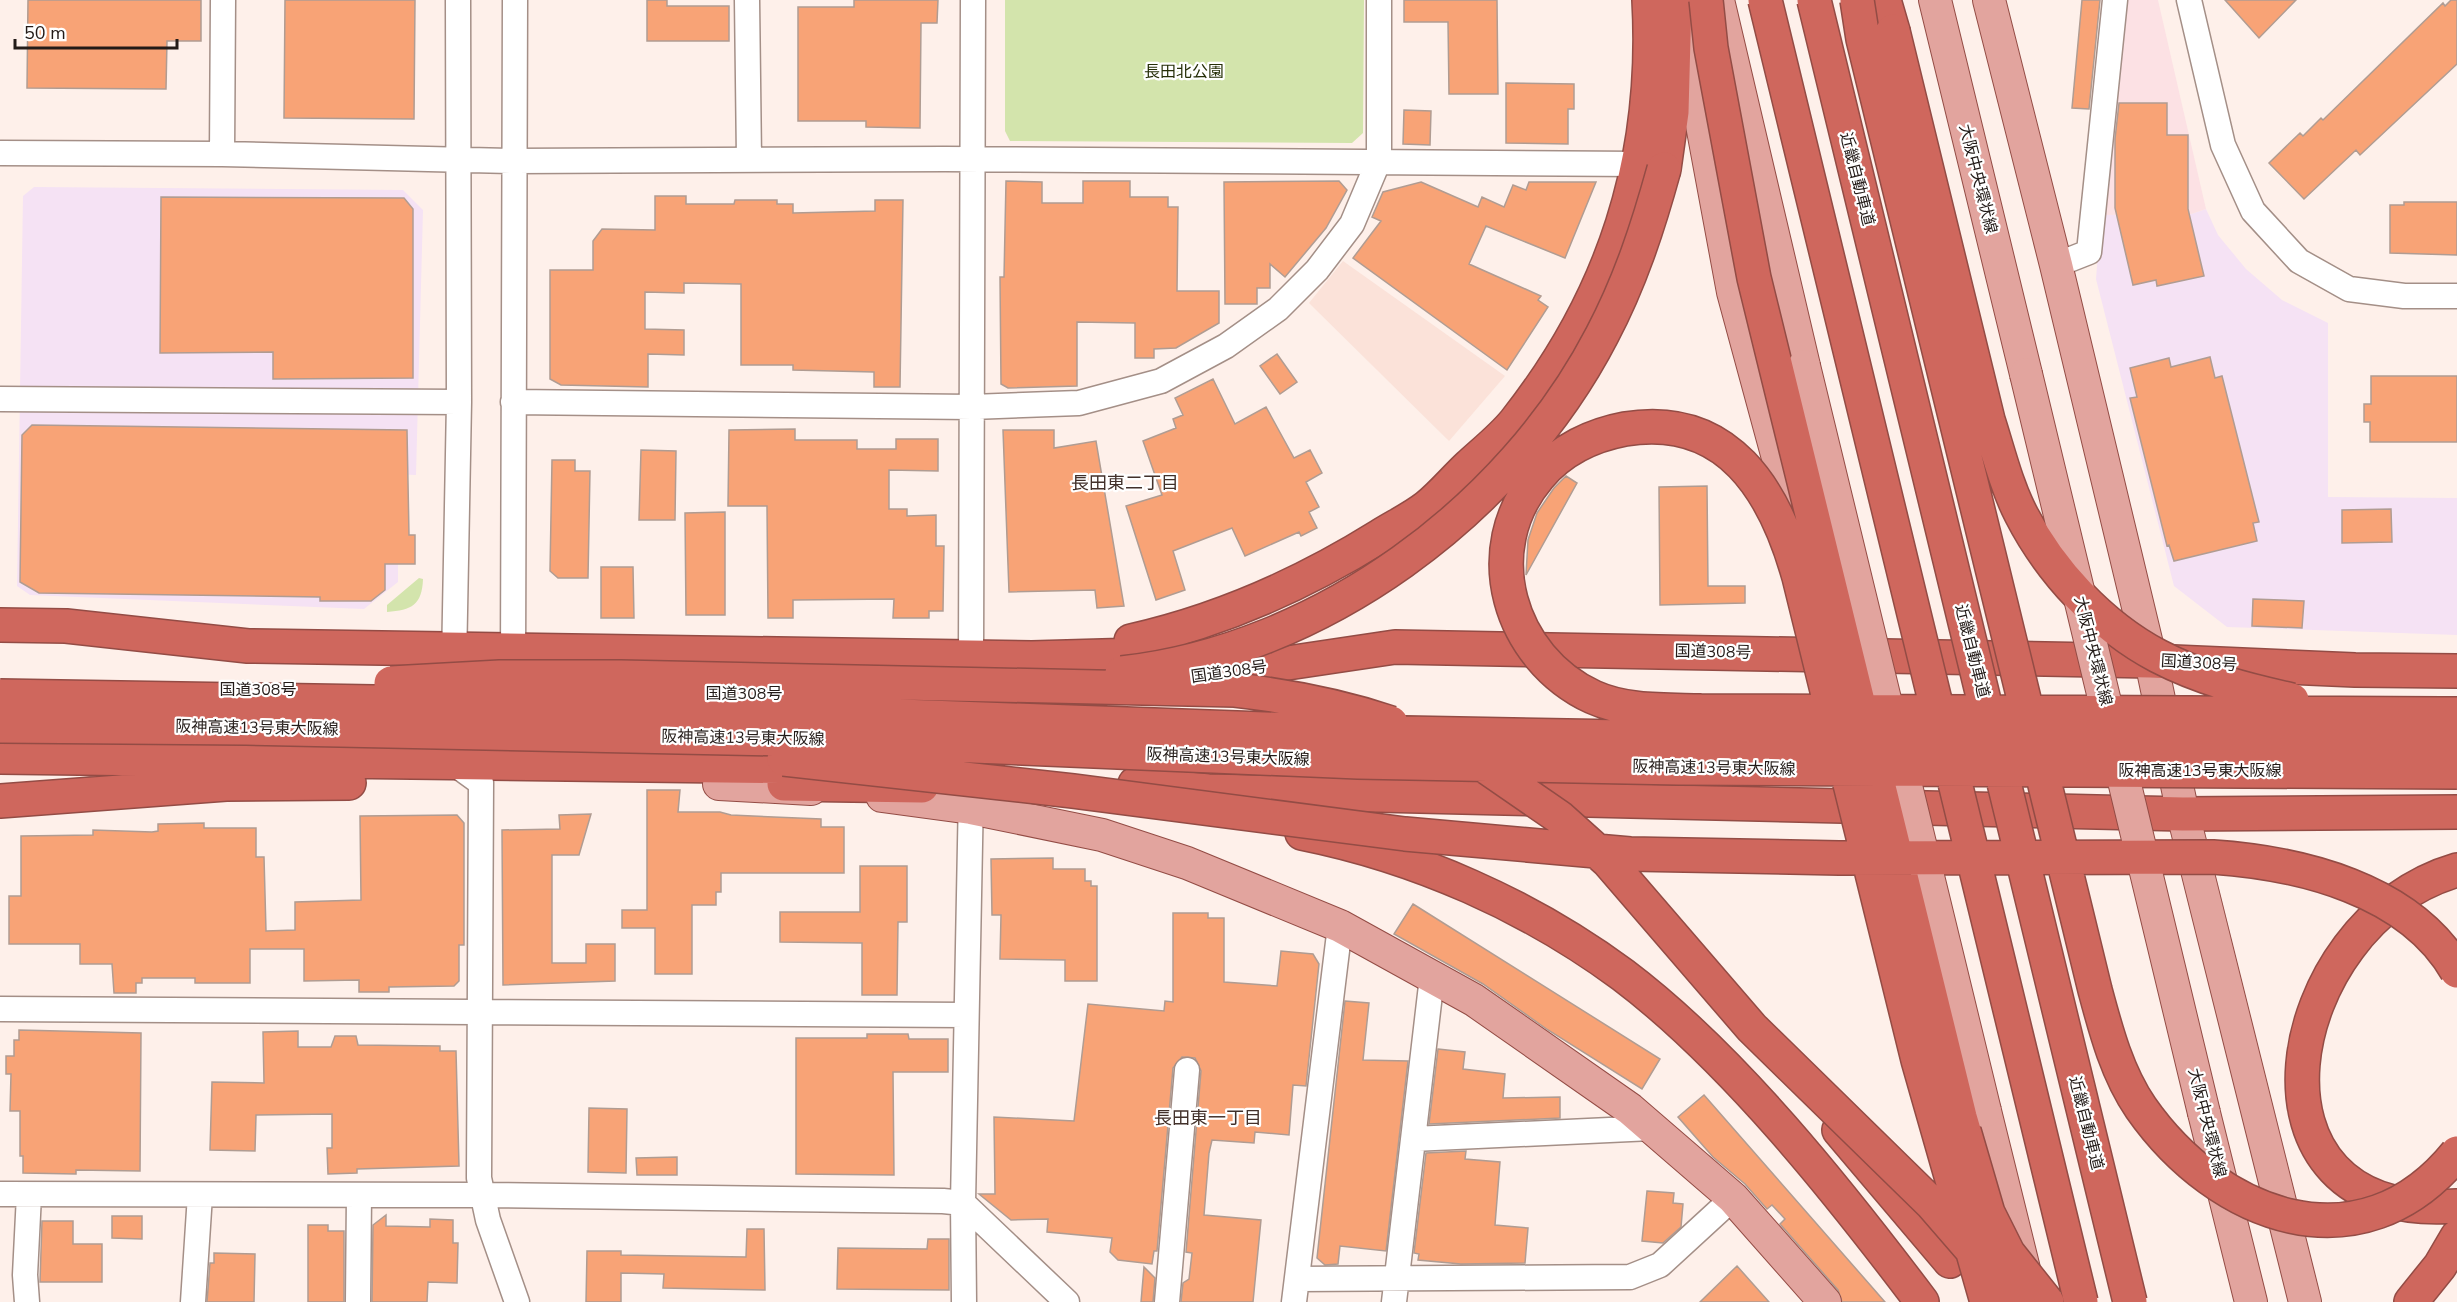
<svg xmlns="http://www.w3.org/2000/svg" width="2457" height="1302" font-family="'Nunito Sans','Noto Sans JP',sans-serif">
	<rect width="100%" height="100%" fill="#fef0ea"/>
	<path fill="#f5e2f4" d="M34,187L403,190L423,210L416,475L387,474L398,515V582L364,609L30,595L17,586L23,196Z
		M2206,209L2218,235L2246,269L2282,300L2328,323V497L2457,498V635L2227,627L2174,586L2096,279L2101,215L2191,214Z"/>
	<path fill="#fbe2d9" d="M1343,261L1505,376L1449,441L1309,303Z"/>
	<path fill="#fce1e4" d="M2123,0H2158L2206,209L2191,214L2101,215Z"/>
	<path fill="#d3e4ac" d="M1005,0H1364L1363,133L1352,143L1010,141L1005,131Z
		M419,578L423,579C422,605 412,610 387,612V605Z"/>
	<path fill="#f8a376" stroke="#b09c92" stroke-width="1.5" d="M28,0H201V41H167L166,89L27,88Z
		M285,0H415L414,119L284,118Z
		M647,0H667V6H729V41H647Z
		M854,0H938L937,23H921L920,128L866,127V121H798V7H854Z
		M1404,0H1497L1498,94H1449L1448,22H1404Z
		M2082,0H2100L2089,109L2072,108Z
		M2225,0H2296L2259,38Z
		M2451,0H2457V64L2360,155L2356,150L2304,199L2269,163L2300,133L2303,136L2321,118L2323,120L2443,3L2445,6Z
		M1506,83L1574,84V109H1568V144L1506,143Z
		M2119,103H2167V135H2188V209L2204,276L2157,286L2156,280L2133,285L2115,208V139Z
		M1404,110L1431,111L1430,145L1403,144Z
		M1006,181L1042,182V203H1083V181H1130V197H1168V207H1178L1177,291H1219V323L1176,348L1154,349V358H1135V323L1077,322V386L1008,388L1001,384L1000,277H1004Z
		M1339,181L1347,190L1326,228L1285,277L1270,264V288H1257V304H1225L1224,182Z
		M1421,182L1478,207L1482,197L1504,207L1513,185L1526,190L1529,182H1596L1565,258L1486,226L1469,264L1541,296L1538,300L1548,307L1507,370L1353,258L1381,221L1372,217L1383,192Z
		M655,196H686V204H734L735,200H777V204H793V213L875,211V200H903L900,387H874V372L793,370V365H741V284L684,283V293L645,292V329L684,330V355L648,354V387L561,385L550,379V270H593V241L602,229L655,230Z
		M161,197L404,198L413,209V378L273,379V352L160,353Z
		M2404,202H2457V255L2390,253V205H2404Z
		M1277,354L1297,382L1280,394L1260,366Z
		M2210,357L2215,378L2222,376L2259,522L2253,523L2257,541L2174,561L2169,545L2167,546L2130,398L2137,397L2130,368L2169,358L2171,367Z
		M2371,376H2457V442H2370V422H2364V404H2371Z
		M1213,379L1235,424L1266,407L1294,458L1310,450L1322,473L1306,482L1319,507L1309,512L1317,528L1301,536L1299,532L1245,556L1232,528L1173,551L1185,590L1156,600L1126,506L1162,495L1143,441L1176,428L1173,419L1183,415L1175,398Z
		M32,425L407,430L409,535H415V564H385V590L371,601H320V597L39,593L20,582L22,435Z
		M795,429V440H857V449H896V439H938V471L889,470V509H907V516L936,515V546H944L943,611H929V618H893L894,599L793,600V618H768L767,506H728L729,430Z
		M1003,430H1054V448L1096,441L1124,606L1097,608L1095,590L1009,592Z
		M641,450L676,451L675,520H639Z
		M552,460H575V471H590L588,578H558L550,571Z
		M1566,476L1577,483L1526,575L1528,540L1537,513L1554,488Z
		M1707,486L1708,586H1745V603L1660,605L1659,487Z
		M2391,509L2392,542L2342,543V510Z
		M725,512V615H686L685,513Z
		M601,567H633L634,618H601Z
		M2253,599L2304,601L2302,628L2252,626Z
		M647,790H680L678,812H720L731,815L821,819V827H844V873H721V892H716V905H692V974H655V928H622V910H647Z
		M591,814L579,855H552V963H586V944H615V981L503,985L502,830L560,829L559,815Z
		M457,815L464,823V945H459V981L454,986L389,987V992H359V980L304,981V949H250V983H195V978H142V983H136V993H114L112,964H80V944H9V896H21V836L93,835V830L152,832L158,831V824L204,823V828H256V857H264L266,931L295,930V902L361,900L360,816Z
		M1053,858V869H1085V881H1091V886H1097V981H1065V960L1000,959L1001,915H992L991,859Z
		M860,866H907V922H898L897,995H862V943L780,942V912H860Z
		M1413,904L1660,1059L1642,1089L1548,1030L1483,984L1394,934Z
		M1173,913H1208V918H1224V982L1277,986L1281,951L1313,954L1319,964L1306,1086L1293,1085L1289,1135L1255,1132L1254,1143L1212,1140L1209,1153L1204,1215L1261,1220L1253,1302H1181L1183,1283L1189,1279L1192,1253L1186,1252L1201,1071L1195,1058L1182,1057L1173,1068L1157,1251H1154L1152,1264L1118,1260L1110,1252L1112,1238L1047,1232L1048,1219L1011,1220L979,1194H995L994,1117L1074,1121L1088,1004L1164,1011L1165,1001L1173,1002Z
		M1345,1001L1369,1003L1363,1060L1408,1061L1386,1251L1340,1246L1338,1264L1325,1265L1317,1258Z
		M19,1030L141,1033L140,1171L76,1170V1174L23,1173V1156H20V1111H10L11,1074H6V1056H14V1040H19Z
		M298,1031V1047H331L335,1036H356L358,1045L440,1046V1051H456L459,1166L357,1169V1173L328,1174L327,1148H332V1114L256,1115L255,1151L210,1150L212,1082L264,1083L263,1032Z
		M867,1034H908L909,1039H948V1072H893L894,1175L796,1174V1038H867Z
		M1438,1049L1465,1052L1463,1069L1505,1074L1503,1098L1560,1097V1118L1429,1124Z
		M1704,1095L1885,1302H1842L1838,1290L1780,1224L1785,1219L1772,1205L1767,1209L1745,1184L1713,1157L1678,1117Z
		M589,1108L627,1109L626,1173L588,1172Z
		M1466,1151L1465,1159L1500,1162L1495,1225L1528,1228L1525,1263L1461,1264L1418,1260L1419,1254L1414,1253L1426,1153Z
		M677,1157V1175H637L636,1158Z
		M1647,1191L1674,1193L1673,1203L1683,1204L1681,1227L1663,1243L1642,1241Z
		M386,1215V1226L430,1227V1219L453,1220V1243H458L457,1283L428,1282L427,1302H372L373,1225Z
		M112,1216H142V1239L112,1238Z
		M42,1221H73V1244H102V1282H40Z
		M308,1225H328V1231H344V1302H308Z
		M747,1229H764L765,1290L663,1288L664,1274L621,1273V1302H586L587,1251H621V1255L746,1257Z
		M928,1239H949V1290L837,1289L838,1248L927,1249Z
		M214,1253L255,1254L254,1302H207L210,1263H214Z
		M1737,1266L1769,1302H1700Z
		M1144,1267L1155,1278L1153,1302H1141Z"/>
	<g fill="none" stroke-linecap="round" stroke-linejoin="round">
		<g stroke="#a48f87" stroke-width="27">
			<path id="minor" d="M747,0L749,159
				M2189,0L2223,145L2253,211L2299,261L2349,289L2404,296H2457
				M0,153L222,154L515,161L945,159L1640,164
				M222,154L223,0
				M2056,265L2089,252L2115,0
				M0,399L459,402
				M513,402L972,407L1079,403L1161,381L1226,346L1278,309L1317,270L1352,224L1379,160V0
				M971,657L973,0
				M454,664L459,402L458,0
				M513,666L515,0
				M452,759V762L481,783
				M481,783L479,1178L488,1220L517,1302
				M0,1009L966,1015
				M1413,1139L1652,1128
				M0,1194L483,1195L943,1201L963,1203L1067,1302
				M1297,1279L1630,1277L1660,1265L1733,1198
				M27,1302L25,1275L29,1195
				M193,1302L200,1195
				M358,1302L359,1195
				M964,1302L963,1203L971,793
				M1167,1302L1187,1070
				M1294,1302L1340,926
				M1394,1302L1432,977"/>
		</g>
		<g stroke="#934c45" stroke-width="34">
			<path id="major" d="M1718,0L1804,366
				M1935,0L2026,374
				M1989,0L2056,265L2151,661L2183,814L2305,1302
				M1682,17L1733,292L1804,554
				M719,784L811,789
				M882,796L971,808L1102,835L1187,863L1340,926L1474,1000L1630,1109L1733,1198L1825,1302
				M1985,1111L2024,1269
				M2204,1113L2251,1302"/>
		</g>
		<g stroke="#934c45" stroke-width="36">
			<path id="highway" d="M1884,0L1893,31
				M1664,169L1672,112L1675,0
				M0,625L66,626L248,646L1032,658L1173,654
				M1131,641C1220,621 1303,584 1380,536C1396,526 1413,518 1427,507C1442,495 1455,479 1469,466C1484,452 1502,438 1515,422C1614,297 1658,159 1649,0
				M1174,680L1395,647L2151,661L2355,670L2457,671
				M0,757L814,767
				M784,784L922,786
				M1135,784L1208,791L2183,814L2457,812
				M0,801L226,784L349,783
				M1302,833C1417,856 1528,905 1623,975C1733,1058 1839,1192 1922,1302
				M2457,870C2278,922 2225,1225 2457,1206
				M1839,1130L1950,1261
				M2411,1302L2440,1266L2457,1237"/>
		</g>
		<use href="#minor" stroke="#fff" stroke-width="24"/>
		<use href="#major" stroke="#e2a49e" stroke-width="32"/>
		<use href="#highway" stroke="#cf675d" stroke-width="33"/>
		<g stroke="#934c45" stroke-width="34" stroke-linecap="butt">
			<path id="major-bridge" d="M1804,366L1985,1111
				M2026,374L2204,1113"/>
		</g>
		<g stroke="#934c45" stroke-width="36" stroke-linecap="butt">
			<path id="highway-bridge" d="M1706,0L1711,48L1754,278L1960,1117L1988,1213L2008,1253L2047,1302
				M1765,0L2081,1302
				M1814,0L2130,1302
				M1857,0L1863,39L2095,990C2106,1031 2117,1073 2141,1108C2218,1218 2361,1272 2457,1153
				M1893,31L1988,420C1998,451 2006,485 2021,514C2050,571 2101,626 2158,656C2200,678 2246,690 2292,700
				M1122,673C1320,651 1511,511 1602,335C1630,282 1648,227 1664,169
				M391,683L500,677H621L1235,690C1289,696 1340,706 1391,723
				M0,696L620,706L1352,732L1682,738L2457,741
				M0,726L246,728L829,740L1358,762L1679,768L2457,772
				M784,759L1073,791L1405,834L1630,854L1839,858L2213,857C2300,863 2410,889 2457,971
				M1482,764L1559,817L1608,861L1752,1028L1932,1204L2017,1302
				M1987,1302L1918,1060L1799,577C1775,491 1728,412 1625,429C1593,435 1561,450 1539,476C1476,550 1509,658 1593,697C1626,712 1665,710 1701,711L2442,714H2457"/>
		</g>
		<use href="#major-bridge" stroke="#e2a49e" stroke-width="32"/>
		<use href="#highway-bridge" stroke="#cf675d" stroke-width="33"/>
	</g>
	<g text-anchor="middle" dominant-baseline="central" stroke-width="4.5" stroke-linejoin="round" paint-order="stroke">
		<g font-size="16" fill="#252e07" stroke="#fff">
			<text x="1184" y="72">長田北公園</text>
		</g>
		<g font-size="16" fill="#231b18" stroke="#fff">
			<text transform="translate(1857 179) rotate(76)">近畿自動車道</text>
			<text transform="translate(1978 179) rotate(76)">大阪中央環状線</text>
			<text transform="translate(1972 651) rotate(76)">近畿自動車道</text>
			<text transform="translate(2093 651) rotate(76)">大阪中央環状線</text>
			<text transform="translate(1713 652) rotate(1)">国道308号</text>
			<text transform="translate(2199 663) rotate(3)">国道308号</text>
			<text transform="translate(1229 672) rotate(-8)">国道308号</text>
			<text x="258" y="690">国道308号</text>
			<text x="744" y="694">国道308号</text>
			<text transform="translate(257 728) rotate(1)">阪神高速13号東大阪線</text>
			<text transform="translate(743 738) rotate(1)">阪神高速13号東大阪線</text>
			<text transform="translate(1228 757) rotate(2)">阪神高速13号東大阪線</text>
			<text transform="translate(1714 768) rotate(1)">阪神高速13号東大阪線</text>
			<text x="2200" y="771">阪神高速13号東大阪線</text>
			<text transform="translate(2086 1123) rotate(76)">近畿自動車道</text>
			<text transform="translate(2207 1123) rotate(76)">大阪中央環状線</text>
		</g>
		<g font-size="18" fill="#42312b" stroke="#fff">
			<text x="1125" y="483">長田東二丁目</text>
			<text x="1208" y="1118">長田東一丁目</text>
		</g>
	</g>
	<path d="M15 39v9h162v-9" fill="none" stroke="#231b18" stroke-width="3"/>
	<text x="24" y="39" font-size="18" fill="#231b18" stroke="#ffffff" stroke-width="4.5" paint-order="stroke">50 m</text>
</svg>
